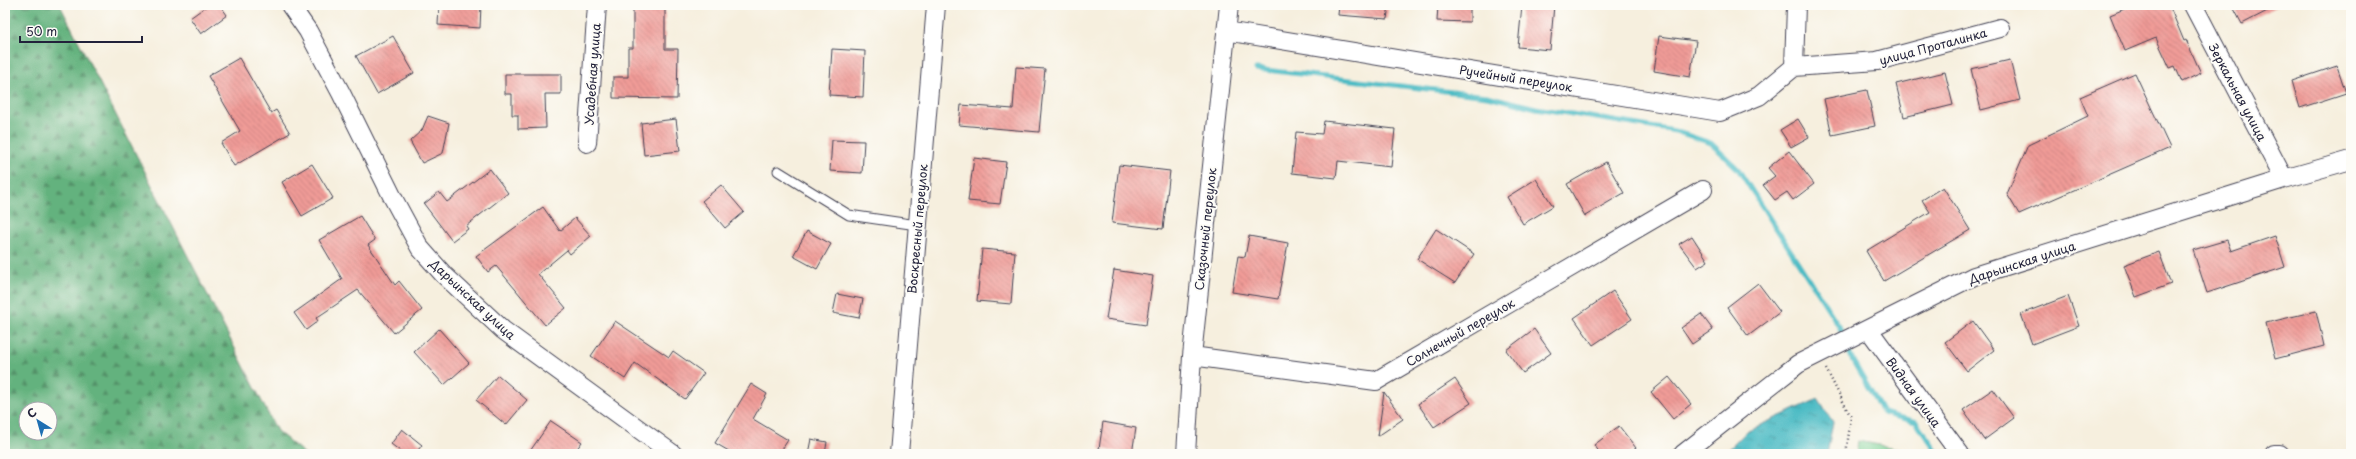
<svg xmlns="http://www.w3.org/2000/svg" width="2356" height="459" font-family="'Playpen Sans',sans-serif">
	<defs>
		<pattern id="forest-firs" width="22" height="20" patternUnits="userSpaceOnUse"><rect width="22" height="20" fill="#64b27e"/><path d="M5 1l3.5 6h-7zM16 11l3.5 6h-7z" fill="#529068"/></pattern>
		<pattern id="water-ripples" width="26" height="14" patternUnits="userSpaceOnUse"><rect width="26" height="14" fill="#4ebcc5"/><path d="M2 4q2-2 4 0t4 0M15 11q2-2 4 0t4 0" fill="none" stroke="#4098a1"/></pattern>
		<pattern id="building-back-hatch" width="6" height="6" patternUnits="userSpaceOnUse"><rect width="6" height="6" fill="#f09b97"/><path d="M-1 5l2 2M0 0l6 6M5-1l2 2" fill="none" stroke="#c27e7c"/></pattern>
	</defs>
	<rect width="100%" height="100%" fill="#fdfcf7"/>
	<filter id="ink" filterUnits="userSpaceOnUse"><feTurbulence type="fractalNoise" baseFrequency=".025" numOctaves="2"/><feDisplacementMap in="SourceGraphic" scale="8" xChannelSelector="R" yChannelSelector="G"/><feConvolveMatrix kernelMatrix="1 2 1 2 8 2 1 2 1" color-interpolation-filters="sRGB"/></filter>
	<filter id="wash" filterUnits="userSpaceOnUse"><feTurbulence type="fractalNoise" baseFrequency=".012" numOctaves="4" result="noise"/><feDisplacementMap in="SourceGraphic" scale="16" xChannelSelector="R" yChannelSelector="G"/><feGaussianBlur stdDeviation="0.9" result="paint"/><feColorMatrix in="noise" values="0 0 0 0 0 0 0 0 0 0 0 0 0 0 0 0 0 1.4 0 .05"/><feComposite in="paint" operator="in"/></filter>
	<g filter="url(#wash)">
		<rect width="100%" height="100%" fill="#f6efde"/>
		<path fill="#7bd094" stroke="#4e7968" d="M1858,441L1906,450L1905,454H1856Z"/>
		<path fill="url(#forest-firs)" stroke="#436a5c" fill-rule="evenodd" d="M5,5H60L277,431L305,454H5ZM26,409H50V433H26Z"/>
		<path fill="url(#water-ripples)" stroke="#386f80" d="M1818,399L1833,422L1827,454H1724L1747,431Z"/>
		<g fill="none" stroke-linecap="round" stroke-linejoin="round">
			<path stroke="#4ebcc5" stroke-width="5" d="M1256,69L1487,96L1536,108L1675,131L1711,143L1738,169L1839,326L1853,361L1883,413L1916,422L1939,454"/>
		</g>
		<g id="blocks">
			<path fill="url(#building-back-hatch)" d="M208,5H220L227,15L201,34L190,18Z
				M439,5H481L480,28L438,25Z
				M633,5H665V49H678L677,99L613,98V77H628V48H633Z
				M1339,5H1389L1387,19L1338,15Z
				M1438,5H1470V22L1437,21Z
				M1522,5H1554L1550,50L1518,47Z
				M2134,5H2169L2184,41L2186,40L2201,73L2182,82L2175,66L2170,68L2156,38L2125,51L2110,15Z
				M2232,5H2279L2242,24Z
				M393,36L414,73L377,94L356,56Z
				M1659,36L1696,41L1690,77L1654,71Z
				M832,49L865,51L863,97L829,95Z
				M239,58L271,113L276,110L290,133L234,166L221,143L240,131L208,76Z
				M2010,60L2020,100L1981,110L1971,69Z
				M2337,66L2346,93L2300,108L2292,81Z
				M1016,67L1045,69L1039,132L959,125L961,105L1013,109Z
				M1945,72L1953,105L1904,117L1896,84Z
				M2135,73L2170,148L2019,214L2007,194L2028,145L2088,116L2080,97Z
				M505,74H561V94H545L546,128L518,129V115H512V94H505Z
				M1867,90L1875,126L1832,135L1824,99Z
				M428,116L449,123L443,153L422,163L410,141L422,130Z
				M676,119L680,151L644,155L641,123Z
				M1798,119L1809,137L1791,147L1780,130Z
				M1324,121L1395,129L1391,167L1338,161L1336,178L1292,173L1296,132L1322,134Z
				M832,140L864,141L862,173L830,171Z
				M1789,151L1814,184L1793,200L1787,192L1775,200L1763,185L1775,176L1768,168Z
				M974,158L1006,162L1000,204L968,201Z
				M1606,162L1624,193L1585,216L1567,184Z
				M312,164L333,198L302,216L282,182Z
				M1119,165L1170,171L1163,229L1112,223Z
				M490,169L508,193L466,226L468,229L452,241L424,204L439,192L447,202Z
				M1536,179L1553,206L1523,224L1507,197Z
				M721,185L744,212L725,228L702,201Z
				M1943,187L1970,230L1884,281L1866,251L1930,212L1922,200Z
				M543,207L560,231L575,218L591,236L570,254L567,250L538,274L566,308L545,325L496,266L488,272L476,256Z
				M360,216L375,240L368,245L395,285L399,281L422,310L394,333L358,290L316,318L318,321L306,330L294,313L342,279L319,240Z
				M1436,229L1474,254L1455,283L1417,259Z
				M807,231L831,244L817,269L793,256Z
				M1249,236L1288,243L1278,299L1232,292L1238,256L1245,257Z
				M1692,236L1708,261L1697,268L1679,244Z
				M2275,236L2285,267L2207,293L2193,250L2227,240L2231,251Z
				M982,249L1015,252L1011,304L977,301Z
				M2159,252L2171,284L2136,297L2124,265Z
				M1114,270L1153,276L1146,325L1106,319Z
				M1758,283L1780,312L1748,336L1727,307Z
				M1613,291L1632,319L1593,345L1574,318Z
				M837,294L863,299L859,318L833,313Z
				M2068,296L2079,326L2032,344L2021,314Z
				M2316,311L2324,346L2275,359L2266,323Z
				M1701,314L1713,330L1692,344L1681,328Z
				M615,321L669,357L673,351L704,373L685,399L635,363L625,379L591,356Z
				M1973,321L1994,350L1967,371L1945,342Z
				M439,329L469,363L444,385L414,352Z
				M1534,329L1551,353L1523,373L1506,350Z
				M498,375L527,400L506,425L476,400Z
				M1669,377L1691,404L1673,419L1651,392Z
				M1455,379L1471,403L1434,427L1418,404Z
				M751,384L767,394L753,419L788,440L779,454H734L715,443Z
				M1993,389L2014,418L1984,440L1963,410Z
				M1384,392L1403,419L1378,436Z
				M551,421L582,442L573,454H528Z
				M1103,422L1136,428L1132,454L1099,449Z
				M1619,426L1636,448L1628,454H1601L1594,445Z
				M402,429L422,445L415,454H404L391,444Z
				M811,439L827,442L825,454H808Z"/>
		</g>
	</g>
	<g filter="url(#ink)">
		<use href="#blocks" fill-opacity="0" stroke="#424153" stroke-width="1"/>
		<g fill="none" stroke-linecap="round" stroke-linejoin="round">
			<g stroke="#424153" stroke-width="11">
				<path id="lane" d="M778,171L849,215L917,225"/>
			</g>
			<g stroke="#424153" stroke-width="20">
				<path id="street" d="M290,5L308,31L341,93L393,198L420,248L444,275L503,330L673,454
					M2193,5L2284,179
					M1226,31L1720,112L1759,96L1794,67
					M1794,67L1877,61L2000,28
					M1794,67L1796,5
					M587,143L597,5
					M1869,330L1960,454
					M1192,356L1376,381L1703,190
					M899,454L936,5
					M1186,454L1192,356L1229,5
					M1683,454L1798,364L1974,276L2284,179L2351,160
					M2274,454H2280"/>
			</g>
			<path stroke="#424153" stroke-width="2.5" stroke-dasharray="1 3" stroke-linecap="butt" d="M1826,369L1851,417L1846,454"/>
			<use href="#lane" stroke="#fff" stroke-width="9"/>
			<use href="#street" stroke="#fff" stroke-width="18"/>
		</g>
	</g>
	<g text-anchor="middle" dominant-baseline="central" stroke-width="4" stroke-linejoin="round" paint-order="stroke">
		<g font-size="12" fill="#22223b" stroke="#fdfcf7">
			<text transform="translate(1933 46) rotate(-15)">улица Проталинка</text>
			<text transform="translate(592 74) rotate(-86)">Усадебная улица</text>
			<text transform="translate(1516 78) rotate(9)">Ручейный переулок</text>
			<text transform="translate(2238 92) rotate(62)">Зеркальная улица</text>
			<text transform="translate(917 229) rotate(-85)">Воскресный переулок</text>
			<text transform="translate(1205 229) rotate(-84)">Сказочный переулок</text>
			<text transform="translate(2022 262) rotate(-18)">Дарьинская улица</text>
			<text transform="translate(473 299) rotate(43)">Дарьинская улица</text>
			<text transform="translate(1460 332) rotate(-30)">Солнечный переулок</text>
			<text transform="translate(1914 392) rotate(54)">Видная улица</text>
		</g>
	</g>
	<rect width="2356" height="459" fill="none" stroke="#fdfcf7" stroke-width="20"/>
	<g transform="translate(38 421) rotate(323)"><circle r="19" fill="#fdfcf7" stroke="#a5a5ac"/>
	<path d="M0-3L7 15L0 10L-7 15Z" fill="#1f6fb2"/>
	<text y="-6" font-size="11" font-weight="bold" text-anchor="middle" fill="#22223b">С</text>
	</g>
	<path d="M20 36v6h122v-6" fill="none" stroke="#22223b" stroke-width="2"/>
	<text x="26" y="36" font-size="12" fill="#22223b" stroke="#fdfcf7" stroke-width="3" paint-order="stroke">50 m</text>
</svg>
